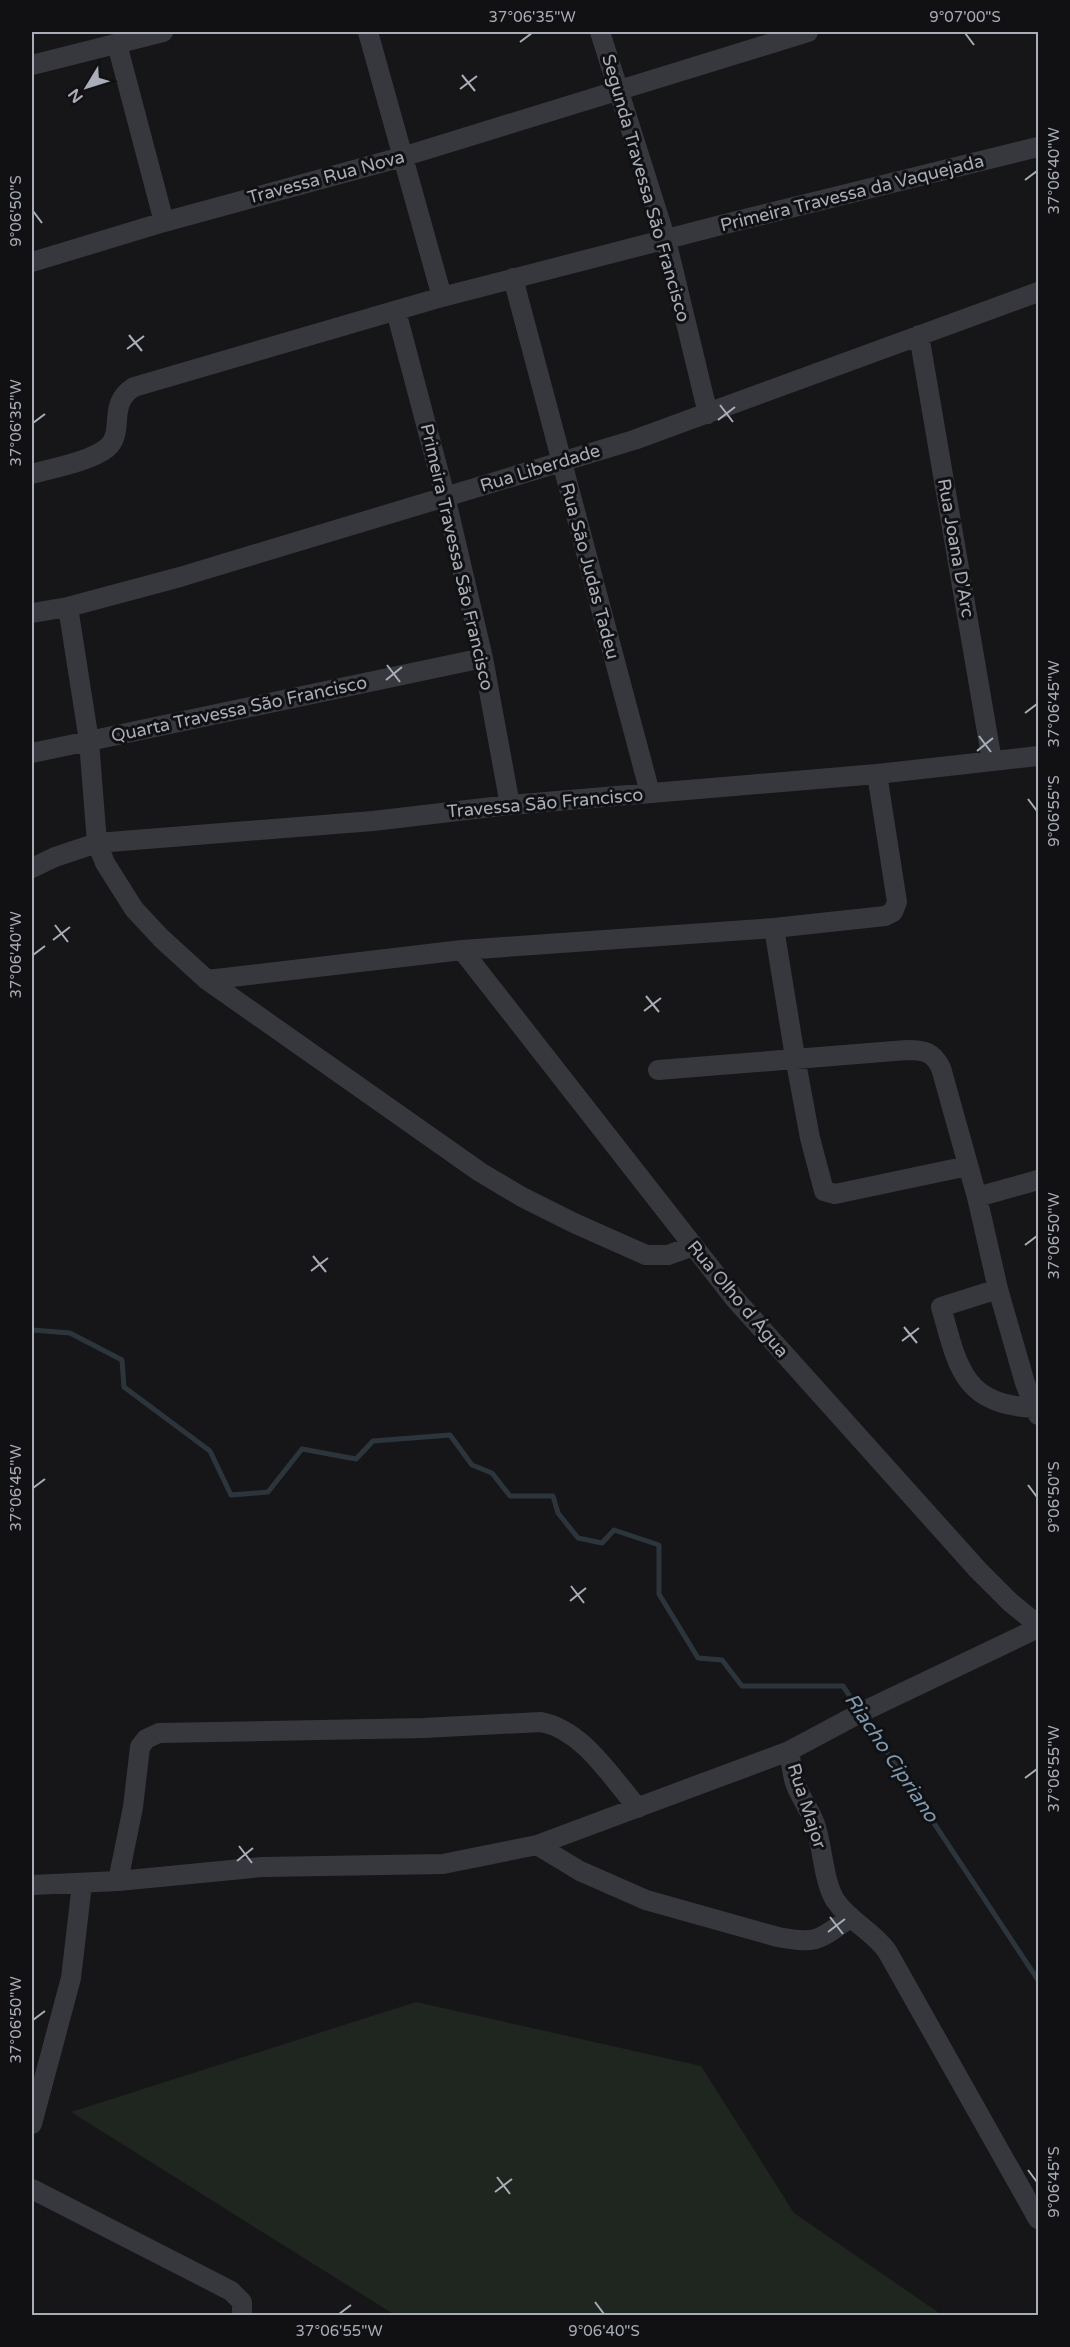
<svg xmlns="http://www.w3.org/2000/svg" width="1070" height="2347" font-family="'Varela Round',sans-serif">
	<rect width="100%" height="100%" fill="#161618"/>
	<path fill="#1e261f" d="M416,2002L701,2066L794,2213L942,2315H395L71,2112Z"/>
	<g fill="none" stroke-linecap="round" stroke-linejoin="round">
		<path stroke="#2c353c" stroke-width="5" d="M32,1330L70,1333L122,1360L124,1387L210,1451L231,1495L268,1492L302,1449L356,1459L373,1441L450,1435L472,1465L492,1473L510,1496H553L558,1513L578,1538L602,1543L614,1530L659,1545V1594L698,1658L722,1660L742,1686H843L1038,1980"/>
		<path stroke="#37383d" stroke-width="20" d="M368,32L442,297
			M600,32L666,240L708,414
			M117,44L164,222
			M32,65L163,32
			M32,262L164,222L402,157L808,32
			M513,278L650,793
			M396,311L445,496L483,658L510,805
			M919,335L992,761
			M32,474C53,468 89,462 107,448C126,432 106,404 134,387L442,297L725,224L1038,147
			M68,607L89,741L97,843L105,863L134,909L161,938L207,980L480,1172L522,1197L574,1223L646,1255H668L693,1246
			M32,613L68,607L180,577L634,440L1038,292
			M32,753L483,658
			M32,868L55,857L97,843L373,821L510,805L877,774L1038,756
			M774,928L795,1057L810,1138L824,1191L835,1194L968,1166
			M462,950L735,1299L978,1570L1010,1602L1038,1625
			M207,980L462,950L774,928L885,916L893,912L897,902L877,774
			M658,1070L907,1050C925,1050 933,1052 941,1068L977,1197L998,1289L1025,1383L1038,1415
			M977,1197L1038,1180
			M998,1289L941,1307C958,1367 962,1404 1034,1408
			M1038,1628L862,1712L789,1751C791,1761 792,1773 795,1783C800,1797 810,1810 815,1824C823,1847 823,1880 835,1900C849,1921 873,1931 887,1951L1038,2219
			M537,1845L580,1871L646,1900L778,1937C818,1945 820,1939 851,1917
			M118,1881L133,1807L140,1747L146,1739L159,1733L424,1728L541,1722C583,1730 611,1777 638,1808
			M32,1885L118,1881L262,1867L443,1864L537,1845L789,1751
			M32,2124L71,1978L82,1884
			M32,2189L231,2291L242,2302V2316"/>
	</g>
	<path fill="none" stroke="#a8adb8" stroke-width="2" d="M965,33L974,45M520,42L532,33M462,75L475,91M460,89L477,76M1025,180L1037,171M33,211L42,223M129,335L142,351M127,349L144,336M720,405L733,422M718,420L735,407M33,423L45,414M387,665L400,682M386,680L402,667M1025,713L1037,704M979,736L991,752M977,751L993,738M1028,799L1037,811M55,925L68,942M53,940L70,927M33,955L45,946M646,996L659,1012M644,1011L661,998M1025,1245L1037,1236M313,1256L326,1272M311,1271L328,1258M904,1327L917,1343M902,1341L919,1328M1028,1485L1037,1497M33,1488L45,1479M571,1586L584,1603M570,1601L586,1588M1025,1778L1037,1769M239,1846L252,1863M237,1861L253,1848M830,1917L843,1934M828,1932L845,1919M33,2020L45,2011M1028,2170L1037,2182M497,2177L510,2194M495,2192L512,2179M595,2302L604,2314M339,2314L351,2305"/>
	<g text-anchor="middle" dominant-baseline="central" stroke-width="6" stroke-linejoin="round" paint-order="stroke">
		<g font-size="18" fill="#a8adb8" stroke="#111113">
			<text transform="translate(326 177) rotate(-15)">Travessa Rua Nova</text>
			<text transform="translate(646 188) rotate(74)">Segunda Travessa São Francisco</text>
			<text transform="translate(852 193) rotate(-14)">Primeira Travessa da Vaquejada</text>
			<text transform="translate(540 468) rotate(-17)">Rua Liberdade</text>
			<text transform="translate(956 548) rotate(80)">Rua Joana D'Arc</text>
			<text transform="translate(457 557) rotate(77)">Primeira Travessa São Francisco</text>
			<text transform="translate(590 571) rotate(75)">Rua São Judas Tadeu</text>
			<text transform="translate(239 709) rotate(-12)">Quarta Travessa São Francisco</text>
			<text transform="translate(545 803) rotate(-5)">Travessa São Francisco</text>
			<text transform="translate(738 1299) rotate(50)">Rua Olho d Água</text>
			<text transform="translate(807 1806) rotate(72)">Rua Major</text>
		</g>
		<g font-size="20" font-style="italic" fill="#7f9bb3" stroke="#111113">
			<text transform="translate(891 1758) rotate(56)">Riacho Cipriano</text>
		</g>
	</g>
	<rect width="1070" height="2347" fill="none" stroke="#111113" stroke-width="66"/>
	<g transform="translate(87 87) rotate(232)" stroke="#111113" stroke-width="4.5" paint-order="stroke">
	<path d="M0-4.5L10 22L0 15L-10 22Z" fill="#a8adb8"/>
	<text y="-9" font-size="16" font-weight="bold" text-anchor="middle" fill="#a8adb8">N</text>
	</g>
	<rect x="33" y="33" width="1004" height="2281" fill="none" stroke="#a8adb8" stroke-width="2"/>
	<g font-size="15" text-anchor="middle" fill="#a8adb8">
		<text x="532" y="22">37°06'35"W</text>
		<text x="965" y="22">9°07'00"S</text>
		<text transform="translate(1054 171) rotate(-90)" y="5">37°06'40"W</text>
		<text transform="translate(16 211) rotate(-90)" y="5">9°06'50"S</text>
		<text transform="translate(16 423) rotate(-90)" y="5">37°06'35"W</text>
		<text transform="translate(1054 704) rotate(-90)" y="5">37°06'45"W</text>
		<text transform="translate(1054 811) rotate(-90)" y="5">9°06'55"S</text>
		<text transform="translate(16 955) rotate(-90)" y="5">37°06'40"W</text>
		<text transform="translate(1054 1236) rotate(-90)" y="5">37°06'50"W</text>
		<text transform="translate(16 1488) rotate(-90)" y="5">37°06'45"W</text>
		<text transform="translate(1054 1497) rotate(-90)" y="5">9°06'50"S</text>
		<text transform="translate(1054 1769) rotate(-90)" y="5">37°06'55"W</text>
		<text transform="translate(16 2020) rotate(-90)" y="5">37°06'50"W</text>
		<text transform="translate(1054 2182) rotate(-90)" y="5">9°06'45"S</text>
		<text x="339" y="2336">37°06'55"W</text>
		<text x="604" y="2336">9°06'40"S</text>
	</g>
</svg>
